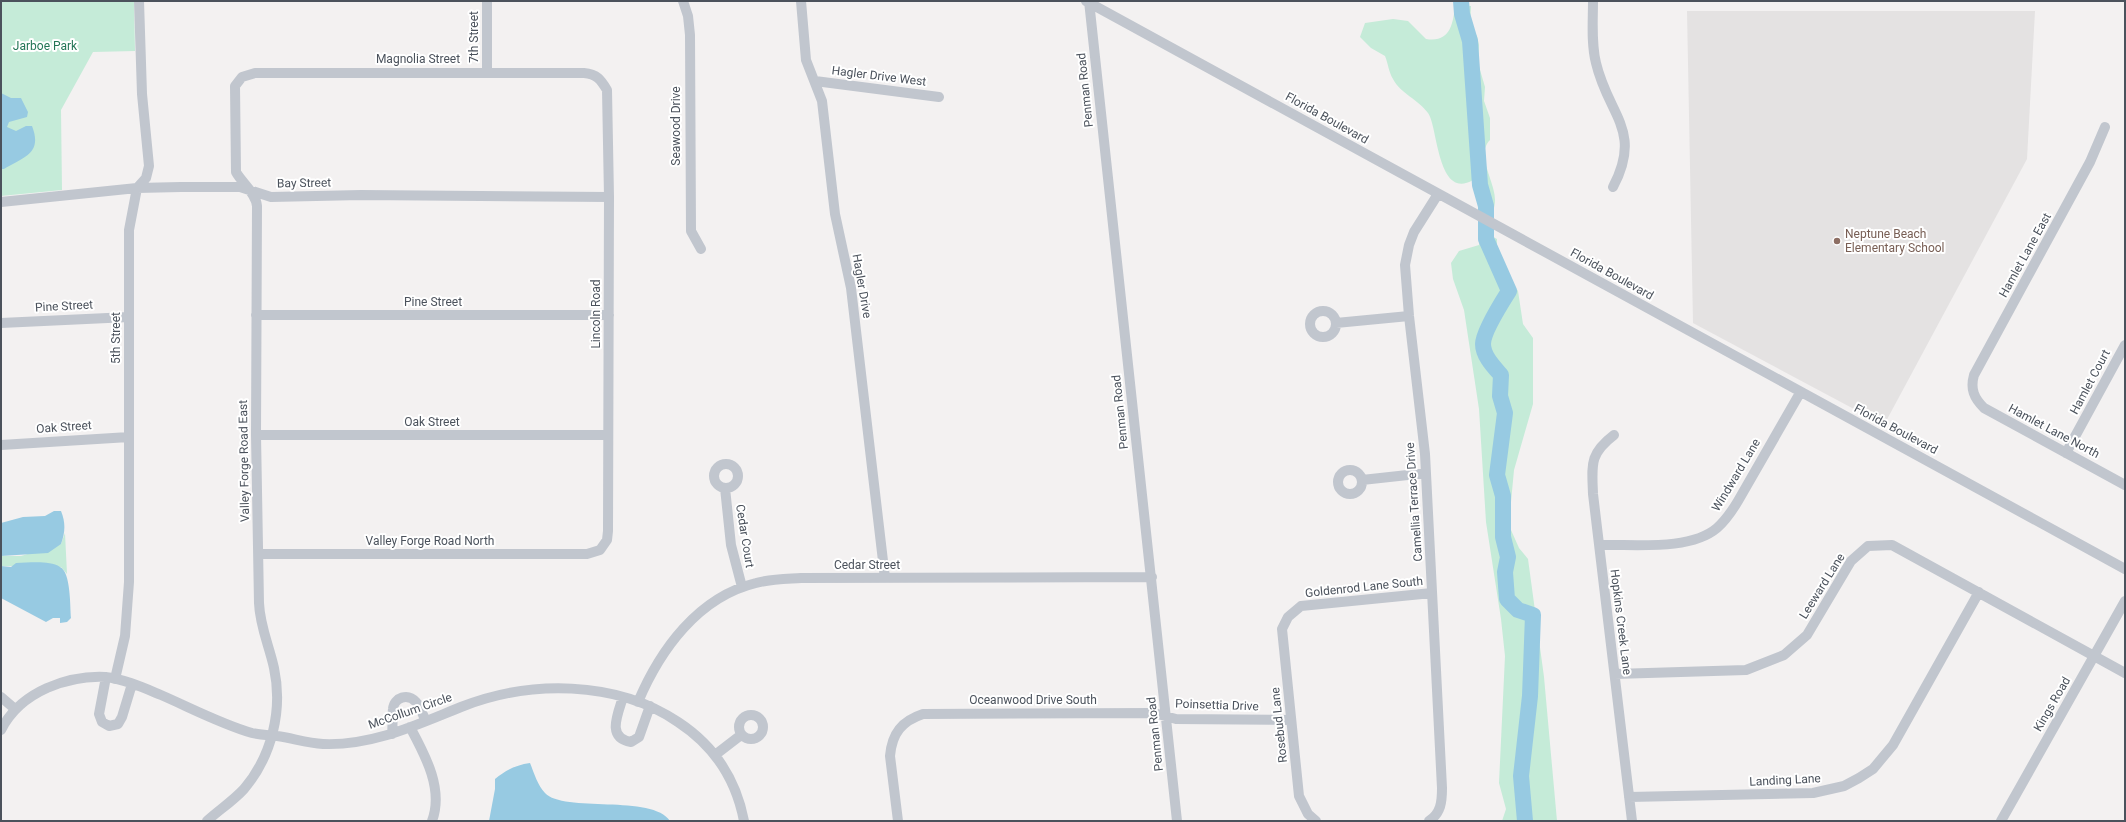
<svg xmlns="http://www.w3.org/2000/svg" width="2126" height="822" font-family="Roboto,sans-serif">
	<rect width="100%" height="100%" fill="#f3f1f1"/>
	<path fill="#e4e2e2" d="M1687,11H2035L2027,159L1884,425L1693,323Z"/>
	<path fill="#c5ebd8" d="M1,1H134L135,51L93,52L61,110L62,190L1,196Z
		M1455,6H1471L1470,27L1477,36L1479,45L1478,63L1485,87L1484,101L1490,118V140C1475,155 1495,181 1495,200C1495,204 1494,208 1493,212L1478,203L1473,180C1437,201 1438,126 1428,113C1419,100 1400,93 1393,79C1389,73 1388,63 1385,56L1371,48L1360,37L1365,23L1393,19L1408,21L1426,39C1450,43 1453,24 1455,6Z
		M1479,229L1497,239V253L1508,276L1518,291L1523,324L1533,338V404L1514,470L1511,502V530L1519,548L1528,559L1544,677L1557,821H1502L1506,809L1499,783L1505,656L1501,619L1486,522L1479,409L1464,310L1453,279L1451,263L1459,251L1479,245Z
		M65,533L67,574L61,567L1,566V556H21L61,544Z"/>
	<path fill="#97cae2" d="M1,93L11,98H21L28,112L27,117L9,122L7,127L16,131L26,126H32C43,154 23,157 4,169H1Z
		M54,511H61C66,523 65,533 61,544L48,553L1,556V523L23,517L45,516Z
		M16,563C29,563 49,560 60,567C71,572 70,607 71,618L67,622L60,623V618H53L46,622L1,598V566L11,567Z
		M530,763C534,773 538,786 545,793C563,813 653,794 670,821H489L495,789V779C506,770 516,765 530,763Z"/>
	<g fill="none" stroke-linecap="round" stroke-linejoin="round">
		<path stroke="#97cae2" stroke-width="16" d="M1461,1L1462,14L1470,41L1480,185L1486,206V239L1509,291C1502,302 1483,332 1483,344C1483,356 1494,367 1501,375L1500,396L1505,413L1497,475L1503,496V537L1508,557L1505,572L1507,599L1518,610L1533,615L1530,696L1521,776L1525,821"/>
		<path stroke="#c1c6ce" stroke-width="10" d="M487,1V73
			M683,1L688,16L690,35L691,231L701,249
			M801,1L806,60L822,101L835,214L851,288L885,578
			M1086,1L2125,569
			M1089,1L1177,821
			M1593,1C1593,21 1591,43 1596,63C1608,115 1643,130 1613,187
			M815,81L939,97
			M2105,127L2090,162L1974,375C1970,389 1974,398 1984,408L2125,485
			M1,202L137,188L181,187H240L271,197L361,195L609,197
			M1310 324a13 13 0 1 1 26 0a13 13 0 1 1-26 0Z
			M256,315H609
			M1,323L129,317
			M1336,323L1409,316
			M256,435H608
			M1614,435C1589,454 1592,465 1593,494L1632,821
			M1,445L129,437
			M2066,453L2125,345
			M714 476a12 12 0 1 1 24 0a12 12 0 1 1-24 0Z
			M1338 482a12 12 0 1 1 24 0a12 12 0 1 1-24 0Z
			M1362,480L1426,473
			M725,488L731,545L742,587
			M1600,545C1634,544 1690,551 1717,528C1726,520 1732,511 1738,501L1800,393
			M1615,674L1746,670L1784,655L1807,635L1851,561L1868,546L1892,545L2125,673
			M106,677L99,714L102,722L109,726L118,724L122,717L132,684
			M115,679L125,636L129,582V230L137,188L146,178L149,166L142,94L139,1
			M1,697L15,709
			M623,697C618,714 606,738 631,742L639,737L650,706
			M638,702C660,650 698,597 756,583C771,579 786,579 801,578L1152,577
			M739 727a12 12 0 1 1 24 0a12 12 0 1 1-24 0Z
			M410,727C425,755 444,789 432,821
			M1,730C11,710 27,697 47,688C66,680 84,676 105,677C124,679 144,688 161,695C191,708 221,724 252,733C260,735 268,735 277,736C292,738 307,743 323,744C372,746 416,725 461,707C529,680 616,680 678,722C713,745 736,779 744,821
			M392,734C393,725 392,716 393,709C394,697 408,693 416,702C420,706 423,716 426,721
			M715,755L741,735
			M1629,797L1813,793L1844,786L1859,778L1873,769L1893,745L1979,592
			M207,821C219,810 233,801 244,789C272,756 283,710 274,668C269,645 260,627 259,603L256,435L257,206C256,193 242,183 236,172L235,86L242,77L255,73H584C597,74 601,80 607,90L609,197L608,531L607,540L600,550L587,554H259
			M898,821L890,756C892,733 902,721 923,714L1154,713L1176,719L1291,720
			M1316,821L1308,814L1299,796L1282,629L1288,617L1301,606L1432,593
			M1429,821C1441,813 1442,802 1442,788L1425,454L1409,316L1405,265L1409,245L1414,232L1438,194
			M2001,821L2125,601"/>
	</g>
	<circle fill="#8d6e63" stroke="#fff" stroke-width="1.5" cx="1837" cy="241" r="4"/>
	<g text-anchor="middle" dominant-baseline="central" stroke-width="4" stroke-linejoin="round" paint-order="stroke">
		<g font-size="12" fill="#4b525c" stroke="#fff">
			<text transform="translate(474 37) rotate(-90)">7th Street</text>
			<text x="418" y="59">Magnolia Street</text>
			<text transform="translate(879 76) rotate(7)">Hagler Drive West</text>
			<text transform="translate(1085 90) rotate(-96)">Penman Road</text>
			<text transform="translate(1327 118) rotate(29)">Florida Boulevard</text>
			<text transform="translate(676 126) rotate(-90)">Seawood Drive</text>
			<text transform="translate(304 183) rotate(-1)">Bay Street</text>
			<text transform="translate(2025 255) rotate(-61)">Hamlet Lane East</text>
			<text transform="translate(1612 274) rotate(29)">Florida Boulevard</text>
			<text transform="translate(862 286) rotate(80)">Hagler Drive</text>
			<text x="433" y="302">Pine Street</text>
			<text transform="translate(64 306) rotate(-3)">Pine Street</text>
			<text transform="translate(596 314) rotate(-90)">Lincoln Road</text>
			<text transform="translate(116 338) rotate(-90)">5th Street</text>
			<text transform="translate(2090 382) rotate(-62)">Hamlet Court</text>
			<text transform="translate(1120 412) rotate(-96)">Penman Road</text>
			<text x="432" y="422">Oak Street</text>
			<text transform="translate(64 427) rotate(-4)">Oak Street</text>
			<text transform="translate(1896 429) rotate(28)">Florida Boulevard</text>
			<text transform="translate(2054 431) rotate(28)">Hamlet Lane North</text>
			<text transform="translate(244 461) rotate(-91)">Valley Forge Road East</text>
			<text transform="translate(1736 475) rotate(-59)">Windward Lane</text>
			<text transform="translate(1414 502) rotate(-94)">Camellia Terrace Drive</text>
			<text transform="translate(745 536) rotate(81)">Cedar Court</text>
			<text x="430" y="541">Valley Forge Road North</text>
			<text x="867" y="565">Cedar Street</text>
			<text transform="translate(1822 586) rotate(-58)">Leeward Lane</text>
			<text transform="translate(1364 587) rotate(-6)">Goldenrod Lane South</text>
			<text transform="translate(1621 622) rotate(83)">Hopkins Creek Lane</text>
			<text x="1033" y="700">Oceanwood Drive South</text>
			<text transform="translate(2052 704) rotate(-60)">Kings Road</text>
			<text transform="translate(1217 705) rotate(2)">Poinsettia Drive</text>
			<text transform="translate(410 711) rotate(-19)">McCollum Circle</text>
			<text transform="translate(1279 725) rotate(-96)">Rosebud Lane</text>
			<text transform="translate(1155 734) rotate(-96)">Penman Road</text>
			<text transform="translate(1785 780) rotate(-3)">Landing Lane</text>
		</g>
		<g font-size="12" fill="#237656" stroke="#fff">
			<text x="45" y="46">Jarboe Park</text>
		</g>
		<g font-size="12" fill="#785e54" stroke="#fff" text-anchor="start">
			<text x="1845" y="234">Neptune Beach<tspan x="1845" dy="14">Elementary School</tspan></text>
		</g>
	</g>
	<rect width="2126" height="822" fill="none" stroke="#4b525c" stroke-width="4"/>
</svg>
